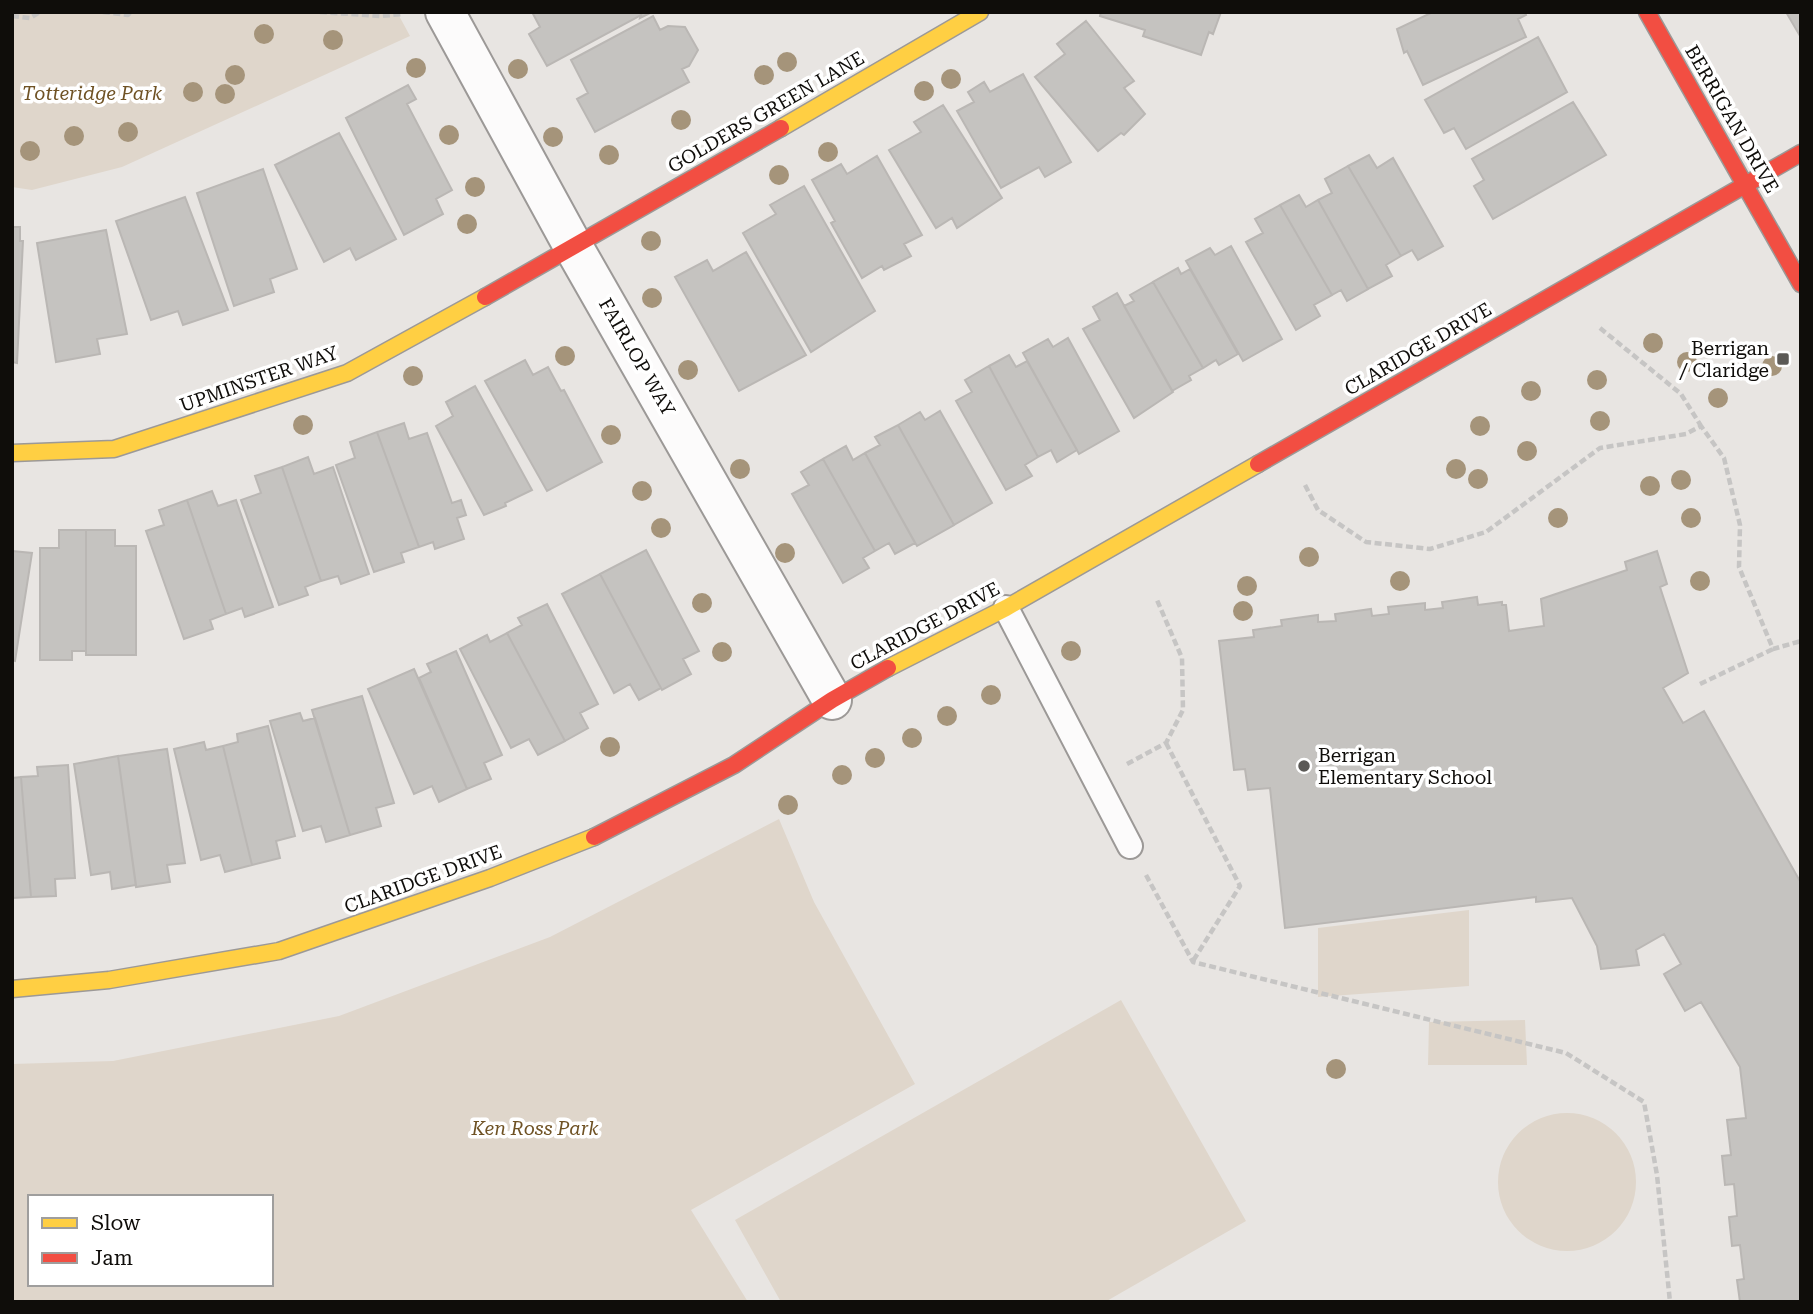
<svg xmlns="http://www.w3.org/2000/svg" width="1813" height="1314" font-family="'Roboto Serif',serif">
	<rect width="100%" height="100%" fill="#e8e5e2"/>
	<path fill="#dfd6cb" fill-rule="evenodd" d="M12,12H397L410,36L122,167L32,190L12,187Z
		M779,819L814,902L915,1084L691,1210L748,1302H12V1064L113,1061L339,1016L550,937ZM30,1197H271V1284H30Z
		M1469,910V986L1318,997V928Z
		M1121,1000L1246,1221L1105,1302H781L735,1220Z
		M1525,1020L1527,1065H1428L1429,1022Z
		M1498 1182a69 69 0 1 1 138 0a69 69 0 1 1-138 0Z"/>
	<path fill="#c5c3c0" stroke="#bab7b4" stroke-width="2" d="M532,12H652L640,18L641,15L547,66L529,34L540,27Z
		M1101,12H1221L1213,34L1209,32L1201,55L1143,36L1145,30L1100,16Z
		M1433,12H1525L1526,15L1518,19L1526,37L1423,85L1407,51L1404,53L1397,29Z
		M1786,12H1801V35L1800,36Z
		M653,16L660,30L668,26L685,27L698,50L689,66L682,69L689,82L595,132L577,99L588,93L571,60Z
		M1086,21L1134,81L1124,88L1145,114L1124,135L1121,133L1098,151L1035,77L1065,54L1057,44Z
		M1538,37L1567,92L1466,149L1454,128L1444,133L1425,100Z
		M1023,74L1071,162L1045,177L1039,167L1001,188L957,111L974,102L968,92L984,82L990,92Z
		M408,85L416,99L407,104L452,190L436,199L443,214L404,235L346,118Z
		M1573,102L1606,155L1493,219L1474,186L1484,180L1472,159Z
		M943,105L1002,198L957,228L952,218L936,228L889,150L921,132L914,122Z
		M339,133L396,239L356,260L350,248L324,262L275,165Z
		M1369,155L1377,168L1393,158L1443,246L1418,260L1412,250L1401,256L1348,166Z
		M877,156L922,235L904,244L911,256L884,270L882,266L862,278L831,223L835,221L812,180L841,164L847,174Z
		M1348,166L1401,256L1386,265L1392,276L1368,289L1318,200L1332,193L1325,179Z
		M263,169L297,269L270,279L274,292L234,306L197,193Z
		M804,186L875,311L811,352L743,233L776,214L770,205Z
		M1299,195L1306,207L1318,200L1368,289L1347,301L1341,290L1332,295L1280,205Z
		M185,197L228,310L183,325L178,311L151,320L116,221Z
		M1280,205L1332,295L1314,305L1320,316L1296,330L1246,242L1263,233L1255,219Z
		M12,227H20V241H23L17,363L12,362Z
		M106,230L127,334L97,339L100,354L56,362L37,243Z
		M1231,246L1282,339L1243,361L1186,261L1210,248L1215,255Z
		M746,252L806,355L739,391L675,277L707,260L713,271Z
		M1178,268L1181,274L1190,269L1238,354L1219,365L1216,360L1203,368L1153,282Z
		M1153,282L1203,368L1189,376L1191,380L1172,391L1124,306L1134,301L1130,295Z
		M1117,293L1173,392L1134,418L1083,329L1100,320L1093,307Z
		M1068,338L1119,431L1079,454L1023,353L1048,339L1053,347Z
		M1009,355L1016,367L1027,361L1077,450L1057,462L1051,450L1038,457L989,366Z
		M525,360L533,375L548,367L561,391L564,390L602,462L547,491L485,381Z
		M989,366L1038,457L1025,465L1032,476L1006,490L956,401L972,392L965,380Z
		M475,386L532,490L505,503L506,506L484,515L436,426L453,416L446,402Z
		M940,411L992,503L954,525L898,425L920,412L925,420Z
		M404,423L409,439L427,433L452,503L461,500L466,515L457,518L464,539L435,549L433,542L419,547L377,432Z
		M898,425L954,525L917,546L865,453L880,445L875,437Z
		M377,432L419,547L401,553L404,562L374,572L336,465L355,458L350,442Z
		M846,446L853,460L865,453L915,543L895,554L889,543L875,551L823,459Z
		M308,457L314,474L333,467L369,574L341,584L338,576L321,581L282,467Z
		M823,459L875,551L863,558L869,568L843,583L792,494L809,485L801,472Z
		M282,467L321,581L305,587L308,595L279,605L241,500L261,493L255,476Z
		M212,491L218,506L236,500L273,607L245,617L242,608L226,614L187,500Z
		M187,500L226,614L210,620L213,629L184,639L146,531L164,525L159,510Z
		M59,530H86V651H72V660H40V548H59Z
		M86,530H115V546H136V655H86Z
		M646,550L699,651L683,659L691,674L662,690L600,574Z
		M12,551L32,553L15,661L12,660Z
		M1657,551L1667,584L1660,587L1688,673L1663,688L1683,723L1704,711L1801,883V1302H1740L1737,1280L1744,1279L1740,1245L1732,1246L1729,1217L1737,1216L1734,1184L1725,1185L1722,1156L1731,1155L1727,1120L1746,1118L1740,1067L1701,1002L1685,1011L1664,974L1681,964L1664,934L1636,950L1639,965L1601,969L1597,946L1572,898L1536,902V897L1285,928L1270,788L1248,790L1245,769L1234,770L1219,641L1254,637L1253,630L1282,626L1281,620L1318,615V622L1336,621L1335,614L1371,609L1372,616L1389,614L1388,607L1425,603V610L1443,608L1442,602L1477,597L1478,605L1502,602V605H1506L1509,631L1544,626L1541,599L1627,570L1625,562Z
		M600,574L661,688L639,700L630,684L614,693L562,594Z
		M547,604L598,704L580,713L588,728L565,741L507,633L522,625L518,618Z
		M507,633L565,741L538,755L529,739L511,748L460,649L487,635L490,642Z
		M456,651L502,755L484,763L491,779L467,789L419,678L431,672L427,664Z
		M414,669L467,789L439,802L432,786L414,794L368,689Z
		M362,696L394,803L376,808L381,826L350,835L312,710Z
		M300,713L303,721L315,718L350,835L326,842L321,826L303,831L270,721Z
		M268,726L295,836L276,841L280,858L252,865L223,746L238,742L237,734Z
		M204,742L206,750L223,746L252,865L225,872L220,855L201,860L174,749Z
		M167,749L185,863L167,865L170,882L136,887L118,756Z
		M118,756L136,885L112,889L110,872L91,875L74,764Z
		M68,765L75,878L55,879L56,896L31,897L21,777L38,776L37,767Z
		M21,777L31,897L12,898V778Z"/>
	<g fill="none" stroke-linecap="round" stroke-linejoin="round">
		<g stroke="#9c9997" stroke-width="28">
			<path id="lane" d="M1006,608L1130,846"/>
		</g>
		<g stroke="#9c9997" stroke-width="42">
			<path id="street" d="M445,12L574,248L832,700"/>
		</g>
		<g stroke="#9c9997" stroke-width="19">
			<path id="slow" d="M781,128L980,12
				M12,453L114,449L347,373L485,297
				M888,668L1006,608L1258,464
				M12,989L109,980L279,951L490,878L594,837"/>
		</g>
		<g stroke="#9c9997" stroke-width="19">
			<path id="jam" d="M1647,12L1801,284
				M485,297L781,128
				M1258,464L1801,153
				M594,837L734,765L832,700L888,668"/>
		</g>
		<path stroke="#c6c5c4" stroke-width="4.5" stroke-dasharray="7 3.5" stroke-linecap="butt" d="M103,12L128,15L131,12
			M320,12L380,16L403,14
			M12,16L30,18L40,12
			M1600,328L1681,394L1701,426
			M1305,485L1318,510L1366,542L1430,549L1486,532L1600,448L1686,434L1701,426L1724,458L1740,525L1739,567L1773,649L1801,641
			M1700,684L1773,649
			M1166,743L1240,886L1193,961
			M1127,764L1166,743L1183,710L1182,658L1157,600
			M1146,875L1193,962L1566,1053L1644,1102L1657,1175L1670,1302"/>
		<use href="#lane" stroke="#fcfbfb" stroke-width="24"/>
		<use href="#street" stroke="#fcfbfb" stroke-width="38"/>
		<use href="#slow" stroke="#ffcf43" stroke-width="16"/>
		<use href="#jam" stroke="#f24e42" stroke-width="16"/>
	</g>
	<g fill="#a5947a">
		<circle cx="264" cy="34" r="10"/>
		<circle cx="333" cy="40" r="10"/>
		<circle cx="787" cy="62" r="10"/>
		<circle cx="416" cy="68" r="10"/>
		<circle cx="518" cy="69" r="10"/>
		<circle cx="235" cy="75" r="10"/>
		<circle cx="764" cy="75" r="10"/>
		<circle cx="951" cy="79" r="10"/>
		<circle cx="924" cy="91" r="10"/>
		<circle cx="193" cy="92" r="10"/>
		<circle cx="225" cy="94" r="10"/>
		<circle cx="681" cy="120" r="10"/>
		<circle cx="128" cy="132" r="10"/>
		<circle cx="449" cy="135" r="10"/>
		<circle cx="74" cy="136" r="10"/>
		<circle cx="553" cy="137" r="10"/>
		<circle cx="30" cy="151" r="10"/>
		<circle cx="828" cy="152" r="10"/>
		<circle cx="609" cy="155" r="10"/>
		<circle cx="779" cy="175" r="10"/>
		<circle cx="475" cy="187" r="10"/>
		<circle cx="467" cy="224" r="10"/>
		<circle cx="651" cy="241" r="10"/>
		<circle cx="652" cy="298" r="10"/>
		<circle cx="1653" cy="343" r="10"/>
		<circle cx="565" cy="356" r="10"/>
		<circle cx="1687" cy="362" r="10"/>
		<circle cx="1772" cy="366" r="10"/>
		<circle cx="688" cy="370" r="10"/>
		<circle cx="413" cy="376" r="10"/>
		<circle cx="1597" cy="380" r="10"/>
		<circle cx="1531" cy="391" r="10"/>
		<circle cx="1718" cy="398" r="10"/>
		<circle cx="1600" cy="421" r="10"/>
		<circle cx="303" cy="425" r="10"/>
		<circle cx="1480" cy="426" r="10"/>
		<circle cx="611" cy="435" r="10"/>
		<circle cx="1527" cy="451" r="10"/>
		<circle cx="740" cy="469" r="10"/>
		<circle cx="1456" cy="469" r="10"/>
		<circle cx="1478" cy="479" r="10"/>
		<circle cx="1681" cy="480" r="10"/>
		<circle cx="1650" cy="486" r="10"/>
		<circle cx="642" cy="491" r="10"/>
		<circle cx="1558" cy="518" r="10"/>
		<circle cx="1691" cy="518" r="10"/>
		<circle cx="661" cy="528" r="10"/>
		<circle cx="785" cy="553" r="10"/>
		<circle cx="1309" cy="557" r="10"/>
		<circle cx="1400" cy="581" r="10"/>
		<circle cx="1700" cy="581" r="10"/>
		<circle cx="1247" cy="586" r="10"/>
		<circle cx="702" cy="603" r="10"/>
		<circle cx="1243" cy="611" r="10"/>
		<circle cx="1071" cy="651" r="10"/>
		<circle cx="722" cy="652" r="10"/>
		<circle cx="991" cy="695" r="10"/>
		<circle cx="947" cy="716" r="10"/>
		<circle cx="912" cy="738" r="10"/>
		<circle cx="610" cy="747" r="10"/>
		<circle cx="875" cy="758" r="10"/>
		<circle cx="842" cy="775" r="10"/>
		<circle cx="788" cy="805" r="10"/>
		<circle cx="1336" cy="1069" r="10"/>
	</g>
	<g fill="#5b5956" stroke="#fff" stroke-width="2.5">
		<rect x="1776" y="352" width="14" height="14" rx="3.5"/>
		<circle cx="1304" cy="766" r="7"/>
	</g>
	<g text-anchor="middle" dominant-baseline="central" stroke-width="7" stroke-linejoin="round" paint-order="stroke">
		<g font-size="19" font-style="italic" fill="#6f5224" stroke="#fff">
			<text x="92" y="93">Totteridge Park</text>
			<text x="535" y="1128">Ken Ross Park</text>
		</g>
		<g font-size="19" fill="#0f0d0a" stroke="#fff">
			<text transform="translate(766 112) rotate(-30)">GOLDERS GREEN LANE</text>
			<text transform="translate(1732 119) rotate(60)">BERRIGAN DRIVE</text>
			<text transform="translate(1418 349) rotate(-30)">CLARIDGE DRIVE</text>
			<text transform="translate(637 357) rotate(60)">FAIRLOP WAY</text>
			<text transform="translate(259 379) rotate(-19)">UPMINSTER WAY</text>
			<text transform="translate(925 626) rotate(-28)">CLARIDGE DRIVE</text>
			<text transform="translate(423 879) rotate(-20)">CLARIDGE DRIVE</text>
		</g>
		<g font-size="19" fill="#0f0d0a" stroke="#fff" text-anchor="end">
			<text x="1769" y="348">Berrigan<tspan x="1769" dy="22">/ Claridge</tspan></text>
			<text x="1318" y="755" text-anchor="start">Berrigan<tspan x="1318" dy="22">Elementary School</tspan></text>
		</g>
	</g>
	<rect width="1813" height="1314" fill="none" stroke="#0f0d0a" stroke-width="28"/>
	<rect x="28" y="1195" width="245" height="91" fill="#ffffff" stroke="#9f9e9d" stroke-width="2"/>
	<rect x="42" y="1218" width="35" height="10" fill="#ffcf43" stroke="#9f9e9d" stroke-width="2"/>
	<text x="91" y="1230" font-size="21" fill="#0f0d0a">Slow</text>
	<rect x="42" y="1253" width="35" height="10" fill="#f24e42" stroke="#9f9e9d" stroke-width="2"/>
	<text x="91" y="1265" font-size="21" fill="#0f0d0a">Jam</text>
</svg>
